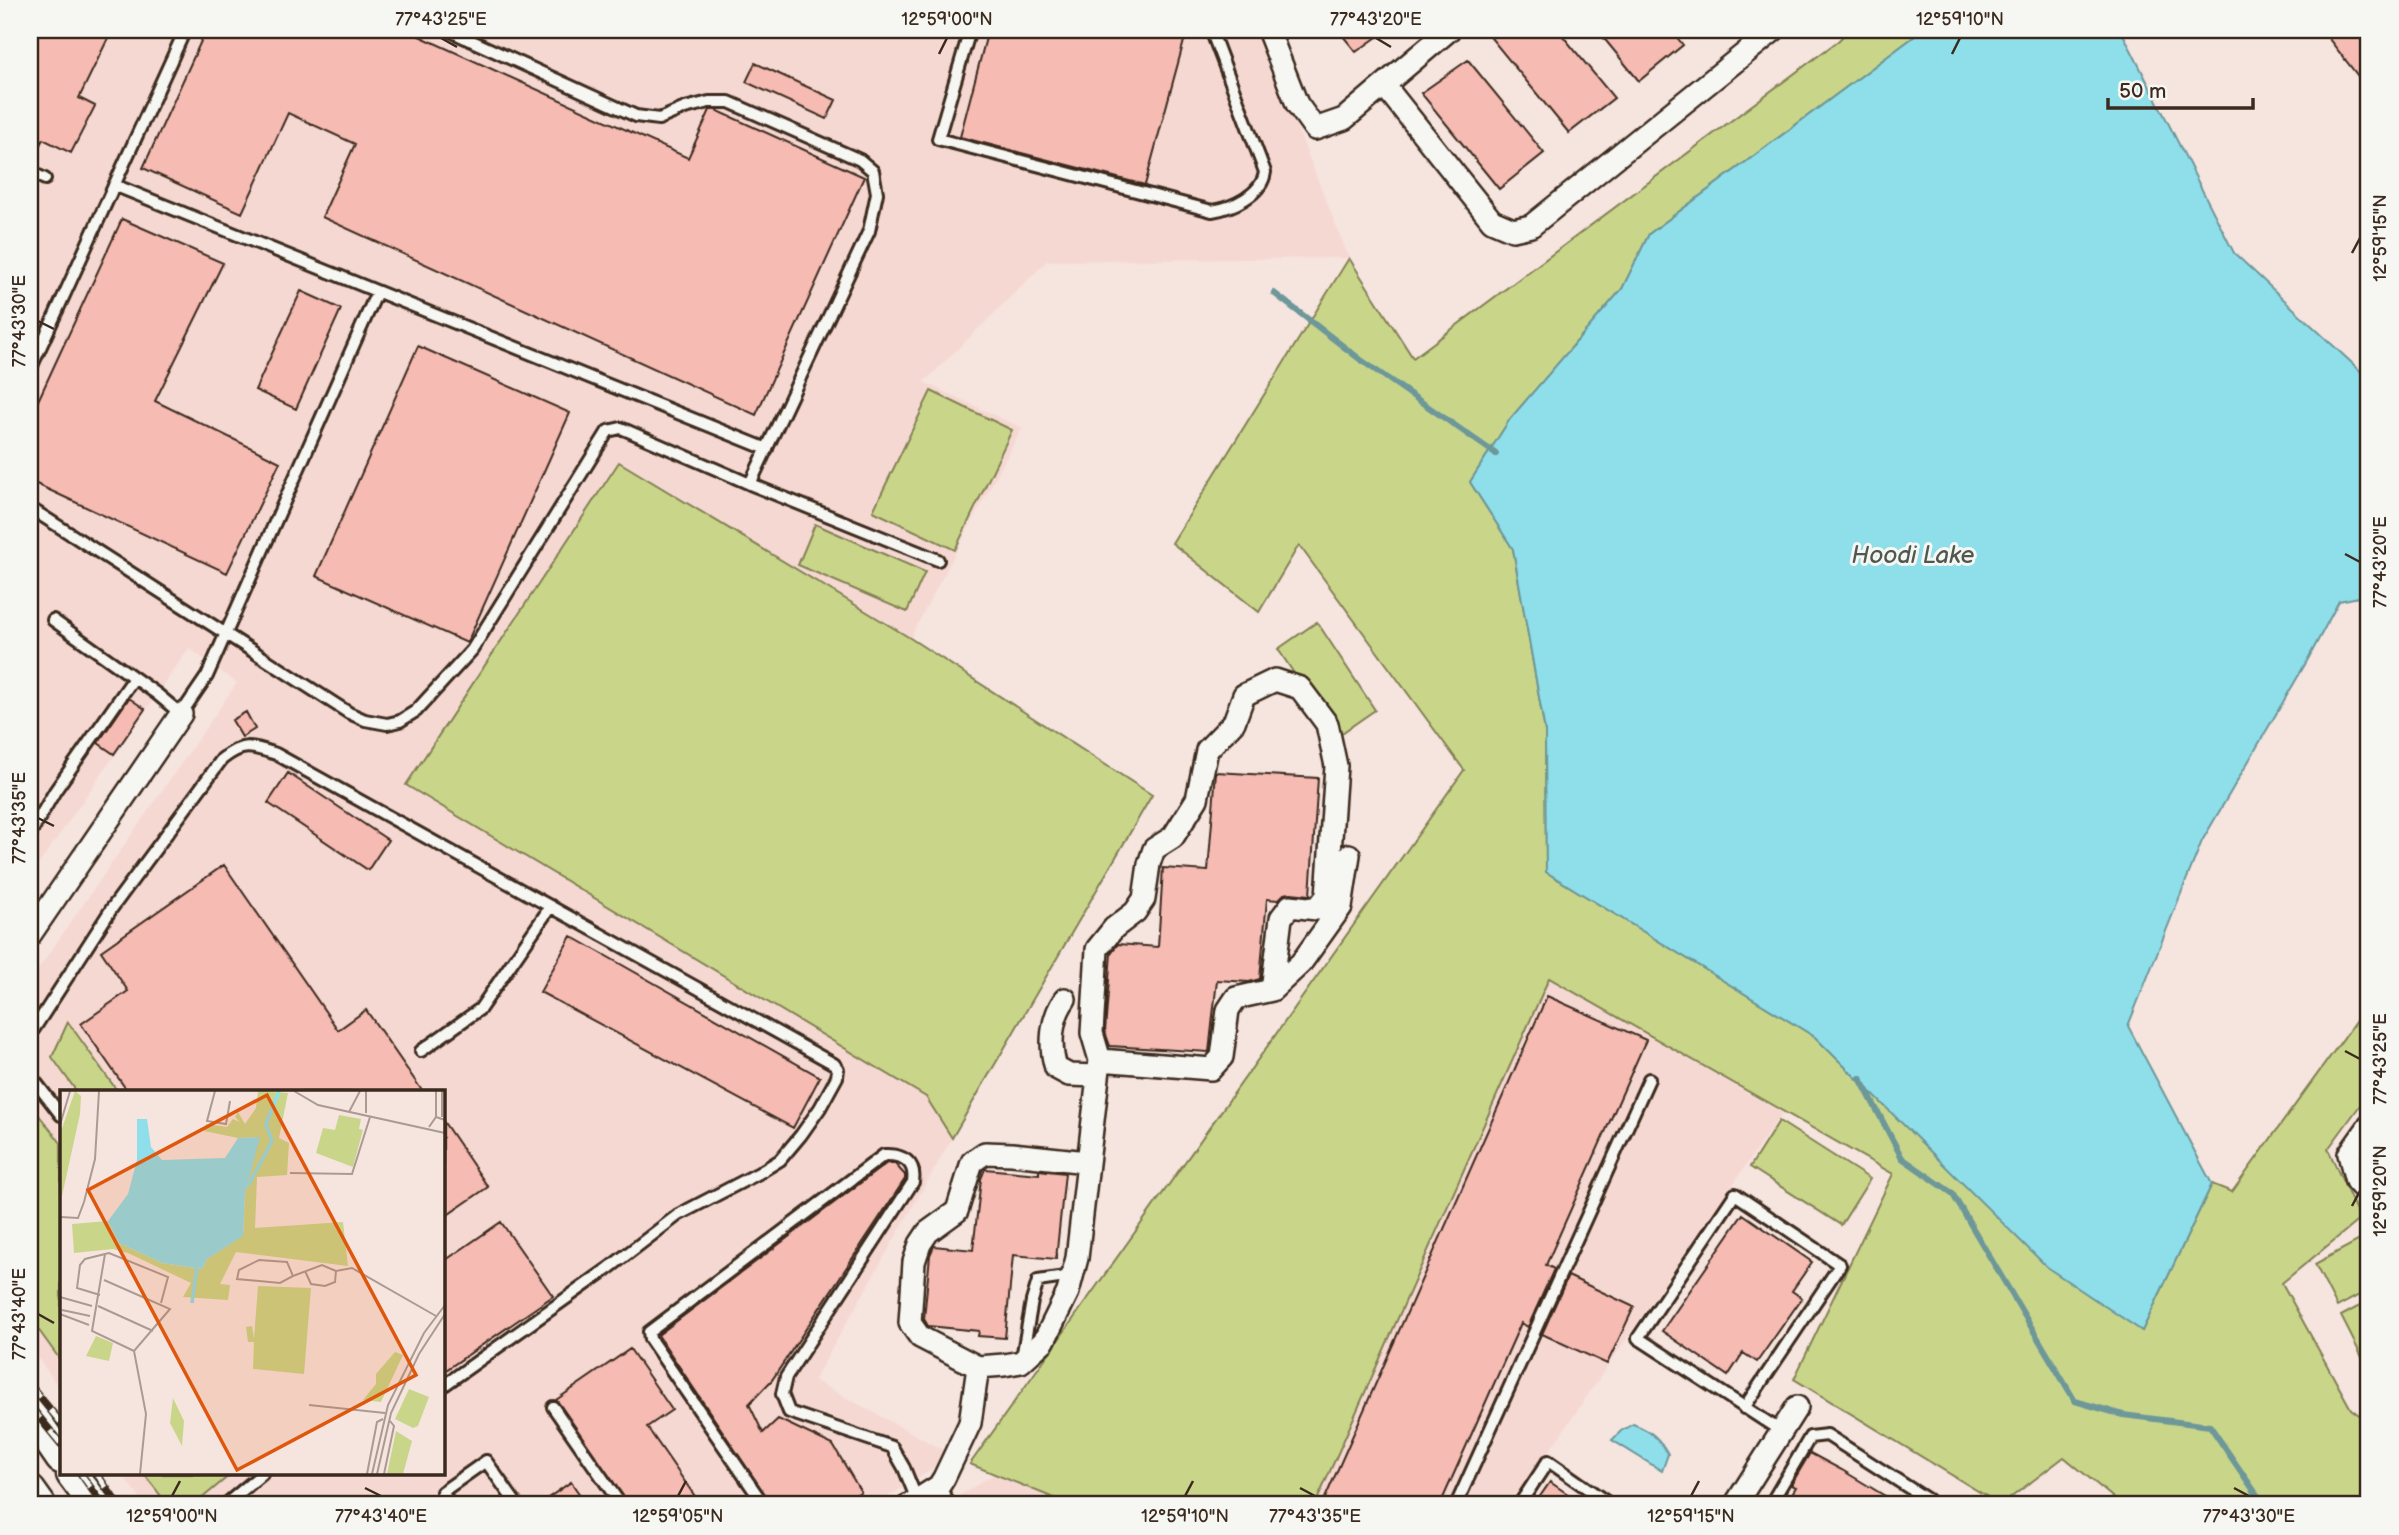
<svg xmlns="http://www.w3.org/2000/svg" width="2399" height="1535" font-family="'Balsamiq Sans',sans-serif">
	<rect width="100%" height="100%" fill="#f6e4df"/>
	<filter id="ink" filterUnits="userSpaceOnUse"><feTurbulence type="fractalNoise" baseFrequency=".0143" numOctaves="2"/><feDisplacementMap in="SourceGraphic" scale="14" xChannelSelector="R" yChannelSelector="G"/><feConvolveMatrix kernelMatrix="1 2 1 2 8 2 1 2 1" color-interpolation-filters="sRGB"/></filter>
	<g filter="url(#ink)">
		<path fill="#f6d8d2" d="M30,30H1258L1349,258L1047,261L924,382L1022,428L910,638L619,463L406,785L926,1097L952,1138L814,1380L950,1454L936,1467L874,1505H145L122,1474H443V1092H61V1390L30,1347V981L237,683L189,648L30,877Z
			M1549,978L1782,1113L1512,1505H1315Z
			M994,1474L1071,1505H945Z"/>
		<path fill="#c9d68a" stroke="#828054" stroke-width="2" d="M1849,30H1923L1649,234L1622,289L1510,419L1470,482L1513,549L1545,731L1546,872L1815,1037L1963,1183L2142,1331L2212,1184L2232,1192L2369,1003V1093L2328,1149L2360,1219L2282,1283L2351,1409L2369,1422V1505H2122L2064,1457L2001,1505L1794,1379L1893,1174L1549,978L1315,1505H1071L970,1464L1464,770L1299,545L1259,612L1172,543L1349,258L1413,358L1838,41Z
			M931,391L1012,430L955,550L873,511Z
			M619,462L910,638L1152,795L952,1138L926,1097L406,785Z
			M815,524L925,572L907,612L798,565Z
			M1317,622L1375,710L1336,737L1278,649Z
			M68,1022L118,1092H77L52,1057Z
			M30,1104L61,1143V1361L30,1318Z
			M1779,1121L1870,1179L1841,1225L1750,1167Z
			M2365,1237L2369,1245V1290L2337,1307L2315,1264Z
			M2369,1301V1371L2341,1316Z
			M144,1474H231L194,1505H168Z"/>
		<path fill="#8fdfeb" stroke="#6d9799" stroke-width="2" d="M1923,30H2121L2234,253L2369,379V595L2339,601L2307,661L2202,841L2128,1026L2212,1184L2142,1331L2048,1268L1815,1037L1546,872L1545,731L1513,549L1470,482L1510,419L1622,289L1649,234Z
			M1633,1424C1651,1431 1659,1438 1668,1454L1662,1471L1612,1440L1621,1431Z"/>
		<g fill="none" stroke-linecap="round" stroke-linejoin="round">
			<path stroke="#6d9799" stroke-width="6" d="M1274,293L1361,360L1496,454
				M1860,1078L1902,1158L1952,1193L2075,1401L2123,1415L2210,1426L2257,1495L2268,1505"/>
		</g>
		<path fill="#f6bbb3" stroke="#3b2a1e" stroke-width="2" d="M30,30H112L79,98L95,106L71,153L43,139L30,164Z
			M206,30H406L688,158L710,110H716L864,177L756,415L322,217L355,144L288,113L242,213L143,168Z
			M988,30H1187L1145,185L960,137Z
			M1338,30H1387L1356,52Z
			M1501,30H1558L1614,98L1569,133L1491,38Z
			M1597,30H1671L1683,45L1639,81Z
			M2322,30H2369V90Z
			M1468,60L1544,153L1499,189L1421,93Z
			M755,63L836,100L827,119L746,82Z
			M122,219L223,263L155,401L280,462L227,573L30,481V418Z
			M301,291L341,309L296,409L255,390Z
			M418,346L570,413L467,643L316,576Z
			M129,698L145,709L114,754L98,743Z
			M246,712L255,729L242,737L232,720Z
			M1216,772L1318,778L1310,895L1291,893L1284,894L1278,900L1267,899L1260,979L1249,982L1217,980L1209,1052L1110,1046L1105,1032L1111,953L1118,944L1158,947L1163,868L1208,871Z
			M288,773L388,840L368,870L268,803Z
			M224,865L338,1030L366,1010L423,1092H128L81,1024L128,991L101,951Z
			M571,936L820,1077L793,1128L540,992Z
			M1547,996L1646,1040L1546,1265L1554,1269L1528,1327L1521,1323L1440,1505H1322Z
			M443,1121L488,1187L443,1218Z
			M887,1163L895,1164L905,1175V1179L772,1380L749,1404L763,1433L778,1419L833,1445L861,1492L837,1505H772L658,1335Z
			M985,1169L1039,1174V1170L1065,1173L1056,1259L1013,1255L1005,1338L978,1336L979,1331L928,1326L924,1319L930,1255L934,1246L973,1250L981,1179Z
			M1743,1214L1812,1262L1792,1291L1802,1298L1757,1362L1743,1353L1728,1376L1662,1331Z
			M501,1222L553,1296L443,1372V1262Z
			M1568,1276L1634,1307L1607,1364L1542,1334Z
			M630,1349L672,1410L647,1427L701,1505H629L556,1400Z
			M1810,1453L1842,1470L1900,1505H1785L1796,1487L1791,1485Z
			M571,1482L587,1505H538Z
			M1550,1482L1584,1505H1534Z"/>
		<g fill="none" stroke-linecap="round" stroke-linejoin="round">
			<g stroke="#3b2a1e" stroke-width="16">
				<path id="service" d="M970,30L938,139L1212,211C1232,208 1262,195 1265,172L1211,30
					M30,172L45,179
					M114,185L767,449
					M30,370L185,30
					M750,484L938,560
					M30,508L349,713L365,720L387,724L400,721L416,711L472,650L608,431L621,428L750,484L869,231L877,193L873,171L860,160L729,102H709L685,108L659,119L636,116L448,30
					M53,620L157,694L181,714L207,676L377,292
					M30,834L55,791L134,678
					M30,1035L112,908L222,759C243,742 252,746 276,754L834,1064L838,1069L837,1077L820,1108L801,1135L780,1160L759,1173L678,1215L609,1268L443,1386
					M421,1051L480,1009L551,906
					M30,1075L61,1115
					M1022,1358L1032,1301L1038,1281L1072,1276
					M553,1407L621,1505
					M1744,1408L1840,1265L1735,1194L1638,1338L1781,1431
					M939,1486L950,1505
					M225,1505L262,1474
					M451,1505L442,1492L486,1461L517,1505
					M764,1505L650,1339L649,1332L884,1155C903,1154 916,1162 913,1182L786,1377L782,1394L789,1412L892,1447L904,1468L917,1500
					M1456,1505L1649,1079
					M1519,1505L1548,1461L1611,1505
					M1770,1505L1810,1437L1827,1435L1928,1500L1931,1505"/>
			</g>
			<g stroke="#3b2a1e" stroke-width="26">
				<path id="minor" d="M1268,30L1297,104L1315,129L1344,119L1449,30
					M1384,85L1492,221L1513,230L1531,226L1774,30
					M1275,680L1300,688L1327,724L1336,766L1327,896L1317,909L1290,906L1281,918L1272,990L1236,998L1228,1010L1222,1057L1211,1069L1100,1060L1092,1033L1097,949L1114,928L1135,912L1144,899L1149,864L1154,849L1173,837L1197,799L1207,750L1234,722L1244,695Z
					M30,935L181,714
					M1272,990L1301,963L1341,907L1349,855
					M1065,999C1051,1018 1049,1046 1056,1068L1069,1075L1097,1076
					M2369,1126L2349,1154L2356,1181L2369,1195
					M1087,1162L1012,1154L985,1153L972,1162L957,1211L928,1232L920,1244L914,1262L910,1323L920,1337L978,1367L1004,1365L1021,1362L1044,1341L1068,1292L1077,1258L1100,1060
					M909,1505L939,1486L944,1478L970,1423L978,1367
					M1735,1505L1797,1407"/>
			</g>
			<g stroke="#3b2a1e" stroke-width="35">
				<path id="secondary" d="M30,1413L61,1458
					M72,1474L95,1505
					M30,1491L40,1505"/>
			</g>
			<use href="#service" stroke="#f6f6f2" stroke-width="10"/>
			<use href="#minor" stroke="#f6f6f2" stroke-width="21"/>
			<use href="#secondary" stroke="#f6f6f2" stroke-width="30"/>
			<g stroke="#3b2a1e" stroke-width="8">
				<path id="rail" d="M30,1385L61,1423
					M30,1406L61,1444
					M81,1474L103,1505
					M97,1474L118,1505"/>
			</g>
			<use href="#rail" stroke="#f6f6f2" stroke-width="5" stroke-dasharray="16" stroke-linecap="butt"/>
		</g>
	</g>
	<path fill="none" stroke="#3b2a1e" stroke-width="2.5" d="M441,38L457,47M1376,38L1391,47M939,54L947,38M1952,54L1960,38M2352,253L2360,238M38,321L54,329M2345,554L2360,562M38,818L54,826M2345,1051L2360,1059M2352,1206L2360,1191M38,1314L54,1323M365,1488L381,1496M1300,1488L1315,1496M2234,1488L2249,1496M172,1496L180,1481M678,1496L686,1481M1185,1496L1193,1481M1691,1496L1699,1481"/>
	<g text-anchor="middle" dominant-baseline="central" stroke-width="6" stroke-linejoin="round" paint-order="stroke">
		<g font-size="24" font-style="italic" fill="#505751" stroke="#f6f6f2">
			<text x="1913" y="555">Hoodi Lake</text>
		</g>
	</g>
	<g transform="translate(60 1090)">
		<rect width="385" height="385" fill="#f6e4df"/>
		<path d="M15,1L21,6L20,24L0,115V44ZM198,1L228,3L219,48L229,53L227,85L197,87L195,138L283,132L288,176L176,162L160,194L170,195L168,210L123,207L131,193L68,163L53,159L14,163L12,134L48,131L59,153L102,173L142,179L147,169L183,145L185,104L199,47L178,48L144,41L146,34L167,37L173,29L180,32L175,27L178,22L185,34L196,18ZM279,25L301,29L299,39L303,40L293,77L256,63L263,38L275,40ZM198,196L251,198L244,284L193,279L194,252H188L186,237L192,236L194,249ZM36,246L53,253L49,271L26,266ZM335,262L343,265L321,312L303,310L316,294V284ZM349,299L369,307L358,336L353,338L335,329ZM113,308L124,331L122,356L110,333ZM336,341L352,351L343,384H327Z" fill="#c9d68a"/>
		<path d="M77,29H87L91,57L102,70L165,68L178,48L200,47L185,104L183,146L147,169L142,179L102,173L59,153L48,131L68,104L77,70Z" fill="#8fdfeb"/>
		<path fill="none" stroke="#8fdfeb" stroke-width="3.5" d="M188,96L212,51L206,34L219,1M132,213L137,176"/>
		<path fill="none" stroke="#ab9a92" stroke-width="2" d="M155,1L147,31L166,34L170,11M234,1L258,15L385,43M306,1V23M382,1V27M289,22L300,1M376,27V1M0,35L10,1M369,37L376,27L385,30M230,83L292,84L310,27M0,127L18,128L24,112L35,69L39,1M45,164L32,241L74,261M199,170L227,172L233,186L220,193L177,189L179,180ZM245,181L251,194L265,196L275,192L276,181M276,181L292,178L376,226M233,186L262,175L276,181M44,190L110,219L74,261M40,205L17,198L20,175L25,169L49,163L108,187L101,213M0,207L32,216M38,216L93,241M2,220L30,226M0,224L29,235M74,261L86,324L80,384M249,315L325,323M307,384L317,332L323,329M312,384L328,315L364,243L385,215M317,384L331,323L359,264L385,224M324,384L334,336L330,331"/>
		<path fill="#df570d" fill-opacity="0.15" stroke="#df570d" stroke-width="3.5" d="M207,5L356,285L177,380L28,100Z"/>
		<rect width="385" height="385" fill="none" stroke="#3b2a1e" stroke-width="3.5"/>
	</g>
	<rect width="2399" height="1535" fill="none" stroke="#f6f6f2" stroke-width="77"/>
	<path d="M2108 98v10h145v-10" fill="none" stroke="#3b2a1e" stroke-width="3.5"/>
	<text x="2119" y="98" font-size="21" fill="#3b2a1e" stroke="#f6f6f2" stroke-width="5" paint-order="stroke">50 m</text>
	<rect x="38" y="38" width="2322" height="1458" fill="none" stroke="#3b2a1e" stroke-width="2.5"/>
	<g font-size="18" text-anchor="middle" fill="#3b2a1e">
		<text x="441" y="25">77°43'25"E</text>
		<text x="947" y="25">12°59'00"N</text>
		<text x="1376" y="25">77°43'20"E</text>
		<text x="1960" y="25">12°59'10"N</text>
		<text transform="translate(2380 238) rotate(-90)" y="6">12°59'15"N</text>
		<text transform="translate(19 321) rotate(-90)" y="6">77°43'30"E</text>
		<text transform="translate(2380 562) rotate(-90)" y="6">77°43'20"E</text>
		<text transform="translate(19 818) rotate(-90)" y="6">77°43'35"E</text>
		<text transform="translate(2380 1059) rotate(-90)" y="6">77°43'25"E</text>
		<text transform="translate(2380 1191) rotate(-90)" y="6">12°59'20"N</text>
		<text transform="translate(19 1314) rotate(-90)" y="6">77°43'40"E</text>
		<text x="172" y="1522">12°59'00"N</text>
		<text x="381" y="1522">77°43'40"E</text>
		<text x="678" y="1522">12°59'05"N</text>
		<text x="1185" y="1522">12°59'10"N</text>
		<text x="1315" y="1522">77°43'35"E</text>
		<text x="1691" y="1522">12°59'15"N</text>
		<text x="2249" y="1522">77°43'30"E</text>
	</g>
</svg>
